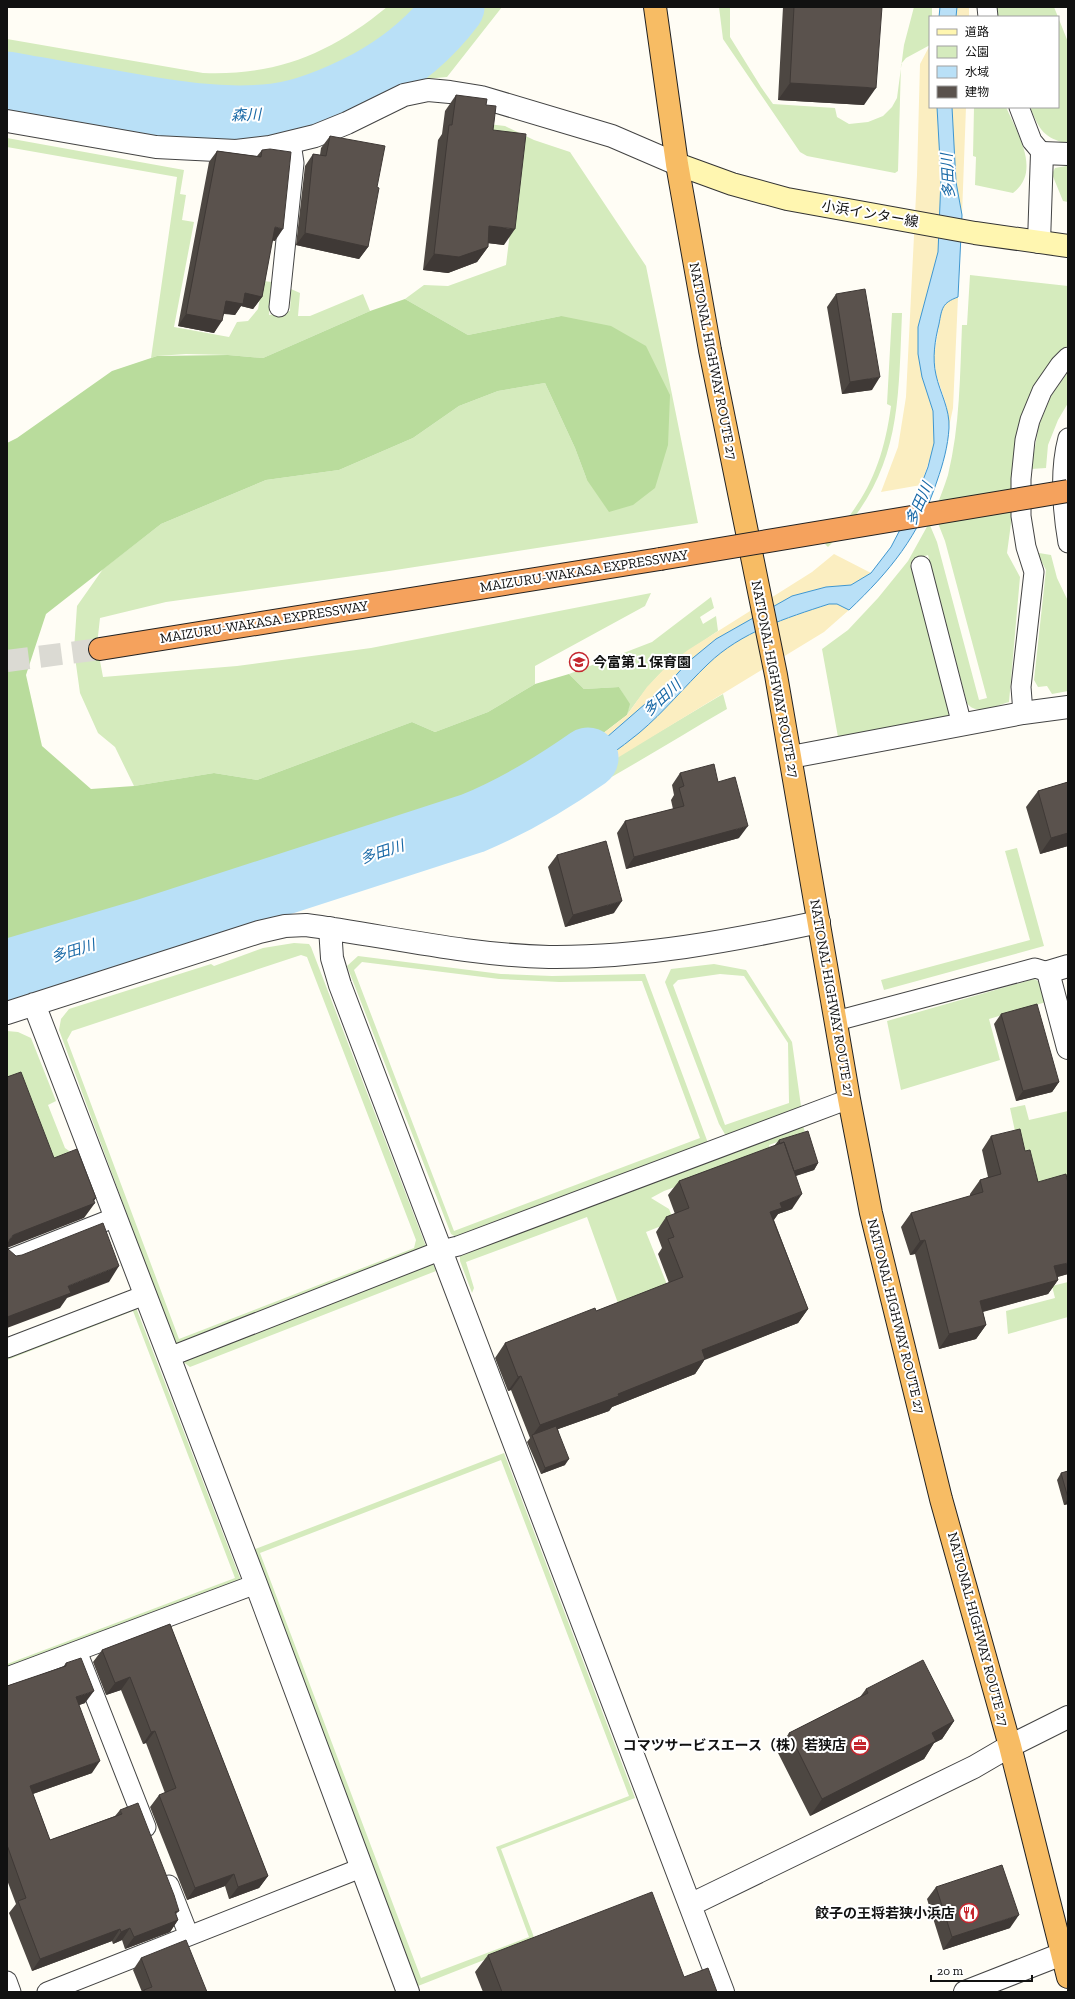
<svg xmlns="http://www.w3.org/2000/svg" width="1075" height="1999" font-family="'Zilla Slab','Noto Sans JP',serif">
	<rect width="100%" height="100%" fill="#fffdf5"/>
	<path fill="#d5ebbd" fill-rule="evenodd" d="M387,7H439C418,34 392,55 362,71C280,115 206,106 117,91C81,84 44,77 7,71V39L203,73C277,76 331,53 387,7Z
		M471,7H502L447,77L425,79L398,87L397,84L342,112L298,128L266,134H233L234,139L197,143L7,107V93L199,126L247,128L273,125L302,120L331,111L353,102L390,82L422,59Z
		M719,7H730V37L761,87L773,104L835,108L837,117L849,124L868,122L883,116L892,107L897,98L904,45L914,7H932V17H930V45L906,58L901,64L898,171L895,173L807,156L800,152L723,39Z
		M995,7H1054L1058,17H996Z
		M1058,17L1068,42V144C1043,137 1040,131 1030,107H1058Z
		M974,107H1006C1017,133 1042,171 1013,193L975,185L976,157L973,156Z
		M488,124L505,126L534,140L570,152L646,266L698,523L389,571L166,602L100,618L97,645L103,677L237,666L371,648L651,593L645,606L535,666V684L488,712L435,732L412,722L257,780L214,773L134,786L115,747L98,733L80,693L74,650L77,606L103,569L161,524L266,480L339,470L413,438L459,406L498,391L545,383L575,448L587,480L561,316L468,335L405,299L424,285L448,286L506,265L520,150L487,146Z
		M7,138L184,170L180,194L186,195L182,220L194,222L174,327L229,337L237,322L248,321L258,309L263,281L272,282L269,315L290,311L291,289L300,293L298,316H310L363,294L370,311L263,358L228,355L186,354L157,356L151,358L177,177L7,147Z
		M1066,166H1068V202L1063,201L1052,174L1055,168Z
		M970,275L1068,286V345L1054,359L1035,385L1023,411L1017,436L1012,477V516L1007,553L1020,577L1009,702C995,706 976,716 967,703L928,555L912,560L951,715L838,737L822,649L848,630L878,598L908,561L929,523L937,542L979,700L987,698L945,541L934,513C939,500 944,488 948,475C960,426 960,375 962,325H967Z
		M892,313H902C898,409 901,475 828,547L825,544C866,502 883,465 891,406L887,404Z
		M1068,372V403L1058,420L1048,445L1046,468L1031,469L1039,425L1051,396Z
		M1039,553L1051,555L1057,578L1068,601V691L1052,694L1047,686L1038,687L1034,680L1046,570L1039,557Z
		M711,597L714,608L700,617L703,624L716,616L718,631C702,642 685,652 669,665C653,679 640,697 627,715L629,704L619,687L584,689L569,674L652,642Z
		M723,694L727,709C646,756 566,808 480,844L7,996V985L479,833L516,817Z
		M1017,848L1044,946L884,990L881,980L1030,940L1005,851Z
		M294,943L309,944L311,947L427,1249L176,1347L59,1030L61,1019L69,1009L211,964L214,966L263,948ZM301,955L307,957L416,1240L414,1248L179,1339L67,1040L72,1031Z
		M358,956L501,974L552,976L645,974L708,1143L458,1238L451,1234L347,966ZM362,962L499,979L559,982L642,981L700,1138L454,1231L354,970Z
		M714,964L746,970L792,1042L801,1106L795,1110L726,1136L719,1124L665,982L671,969ZM720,974L744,976L788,1043L789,1103L725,1125L673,985L678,980Z
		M1034,979L1042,983L1046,1002L989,1019L1000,1060L901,1090L887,1021Z
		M7,1031L18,1032L31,1038L56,1101L48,1105L65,1148L76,1156L7,1182Z
		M1025,1105L1029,1120L1068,1111V1181L1028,1191L1010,1108Z
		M803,1126L805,1132L769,1145L771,1152L664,1191L651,1198L669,1209L674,1221L646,1232L668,1287L619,1306L587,1217L466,1262L474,1288L472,1293L460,1261V1253Z
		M429,1263L433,1264L436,1271L190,1367L182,1361Z
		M1068,1282V1317L1008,1334L1006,1311L1055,1298L1052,1286Z
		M135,1305L242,1583L7,1671V1664L235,1578L133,1311L7,1360V1355Z
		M504,1453L635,1798L501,1849L535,1940L418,1986L253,1550ZM501,1460L629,1796L496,1847L529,1937L421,1978L260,1553Z"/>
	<path fill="#b9dc9c" d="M405,299L468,335L561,316L611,326L646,346L670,395L668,445L655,488L633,505L609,512L587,480L575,448L545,383L498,391L459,406L413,438L339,470L266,480L161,524L46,614L26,675L42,746L91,789L134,786L214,773L257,780L412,722L435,732L488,712L535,684L569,674L584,689L619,687L630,704L627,715L593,741L566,770L518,799L477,815L146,925L7,964V443L17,438L112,371L157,356L228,355L263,358L370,311Z"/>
	<path fill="#fbeec1" d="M957,7H969V17H956Z
		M930,45V107H937L941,179L938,252L918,327L922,377L933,411L935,443L921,485L881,492L898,447L906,397L917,175L920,64Z
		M952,107H966L962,215L956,182Z
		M958,297L953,408L949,427L946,404L936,374L934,356L942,308L947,301Z
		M834,554L871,573L851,585L826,587L792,596L716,639L688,662L668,684L632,716L566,770L593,741L627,715L647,687L668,665L688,650L812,572Z
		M829,604H837L849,610L824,632L614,760L516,817C557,790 601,764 639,733C664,712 684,687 708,664C741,632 786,618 829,604Z"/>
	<path fill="#b9e0f7" stroke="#3f96cf" d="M439,7H471L422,59L407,41Z
		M940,7H957L956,17H939Z
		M937,107H952L956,182L962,215L958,297C942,303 942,308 939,324C935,340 932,358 936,375C940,393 950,409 949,428C948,446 943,464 937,481C919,536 890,571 849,610L837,604H829C786,618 741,632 708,664C684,687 664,712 639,733C601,764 557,790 516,817L518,799L566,770L599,744L668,684L688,662L716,639L792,596L826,587L851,585L871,573L891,547L915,501L928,467L934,443L933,411L922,377L918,354V327L938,252L941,179Z"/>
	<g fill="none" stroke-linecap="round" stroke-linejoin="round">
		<path stroke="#b9e0f7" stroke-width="61" d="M7,82C45,89 83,95 120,102C171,111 222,120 274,114C307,110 338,96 367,81C402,62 430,39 454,7
			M7,970L146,929L473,823C514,806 551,784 588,758"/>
		<path stroke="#dbdad3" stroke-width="22" stroke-dasharray="22 11" stroke-linecap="butt" d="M7,661L100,649"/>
		<g stroke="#444" stroke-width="21">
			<path id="service" d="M987,7L988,17
				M1019,107L1032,141L1042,153
				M279,307L294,163L291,143
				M1068,438C1059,472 1062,508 1068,543
				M921,566L962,725
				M1023,713L1021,687L1034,572L1026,547L1021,516V479L1025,440L1030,420L1042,391L1060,365L1068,357
				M836,1021L1035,968L1048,972
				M7,1260L116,1217
				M7,1348L145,1295
				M169,1357L442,1250L458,1246L849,1099
				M77,1651L146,1827
				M7,1677L256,1584
				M169,1885L189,1936
				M7,1981L11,1992
				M47,1992L361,1868"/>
		</g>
		<g stroke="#444" stroke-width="24">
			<path id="minor" d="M7,121L156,147L236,151L270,147L315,136L347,123L404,95L428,90L450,92L481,97L612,136L677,164
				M1039,242L1042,153L1068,154
				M791,757L1023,713L1068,707
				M330,928L332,958L340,985L723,1992
				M1068,966L1048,972L1068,1048
				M34,1004L256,1584L408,1992
				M7,1013L259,932L285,926L306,925C387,936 467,955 549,957C640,958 730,941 819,922
				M690,1905L974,1767L1010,1746
				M965,1992L1062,1954"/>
		</g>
		<g stroke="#444" stroke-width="24">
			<path id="tertiary" d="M1010,1746L1068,1717"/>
		</g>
		<g stroke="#333" stroke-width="24">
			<path id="secondary" d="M677,164L732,184L787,199L975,233L1068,246"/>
		</g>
		<g stroke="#222" stroke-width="24">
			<path id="trunk" d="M655,7L677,164L710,350L776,675L849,1099L871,1213L941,1499L1010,1746L1068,1977"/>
		</g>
		<g stroke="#222" stroke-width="24">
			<path id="motorway" d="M100,649L660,559"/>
		</g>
		<use href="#service" stroke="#fff" stroke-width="19"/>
		<use href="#minor" stroke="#fff" stroke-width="22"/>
		<use href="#tertiary" stroke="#fff" stroke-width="22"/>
		<use href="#secondary" stroke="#fff6b0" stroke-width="22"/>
		<use href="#trunk" stroke="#f7bc64" stroke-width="22"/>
		<use href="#motorway" stroke="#f5a25d" stroke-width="22"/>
		<g stroke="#222" stroke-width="24" stroke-linecap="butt">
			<path id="motorway-bridge" d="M660,559L1068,491"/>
		</g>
		<use href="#motorway-bridge" stroke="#f5a25d" stroke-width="22"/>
	</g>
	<path fill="#4d4742" d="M783,7H882L864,105L778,100Z
		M456,95L486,105L493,130L504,245L488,243V247L477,262L448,273L423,270L438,140L442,134L445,111Z
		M330,136L377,187L368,247L359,259L296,245L305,166L313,154L320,155L321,148Z
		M262,150L275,241L272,240L262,297L253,309L241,306L235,315L224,314L214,333L178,326L209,162L217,151L257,156Z
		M836,294L872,390L842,394L827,307Z
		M680,773L718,782L739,838L626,869L617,833L625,821L673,809L671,800L674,795L672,785Z
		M1068,782V846L1040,854L1026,807L1038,791Z
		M557,855L614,913L565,927L548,867Z
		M1001,1014L1059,1082L1052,1092L1016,1101L994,1024Z
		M991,1136L1025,1151L1038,1182L1068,1274L1058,1277V1280L1048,1294L983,1312L986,1325L976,1339L939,1349L915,1254L910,1255L901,1227L911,1213L970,1196V1194L980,1180L988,1177L982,1150Z
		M779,1140L818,1163L814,1170L796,1176L792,1209L778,1214L774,1220L808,1309L798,1323L705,1359L695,1374L612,1407L609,1411L558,1429L565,1465L541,1474L527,1442L530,1438L511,1390L508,1391L495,1358L505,1343L596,1311L669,1283L658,1254L662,1248L656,1232L666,1217L675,1214L668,1195L679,1181L774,1146Z
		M1068,1471V1504L1064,1505L1057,1480L1061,1473Z
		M170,1624L268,1876L259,1888L229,1899L225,1886L187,1900L150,1807L159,1795L165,1793L146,1743L143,1744L121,1690L106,1695L93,1662L102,1650Z
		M66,1663L85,1703L79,1705L92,1773L33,1794L50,1840L115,1816L120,1810L179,1911L176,1914L178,1920L170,1932L125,1949L122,1940L113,1944L112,1941L32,1971L9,1913L16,1904L7,1880V1686L63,1667Z
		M866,1689L954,1721L942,1739L934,1743L924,1759L810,1816L777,1751L789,1733L860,1697Z
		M936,1887L1010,1928L943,1950L927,1899Z
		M488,1955L684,1977L717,1992H483L475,1972Z
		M141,1958L207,1992H142L133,1970Z"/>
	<path fill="#3f3936" d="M790,83L876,88L864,105L778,100Z
		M489,226L515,229L504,245L478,242Z
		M275,227L283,229L275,241L267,239Z
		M305,233L368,247L359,259L296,245Z
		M488,247L477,262L448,273L423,270L434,254Z
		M245,293L262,297L253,309L241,306L235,315L218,312L226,301Z
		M186,314L222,321L214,333L178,326Z
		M880,377L872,390L842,394L850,382Z
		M748,826L739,838L626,869L634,857Z
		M1068,833V846L1040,854L1051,838Z
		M622,901L614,913L565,927L573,915Z
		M1059,1082L1052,1092L1016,1101L1023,1091Z
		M818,1163L814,1170L785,1179L789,1173Z
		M802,1194L792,1209L778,1214L772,1222L770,1212L780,1203Z
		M96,1198L92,1204L95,1203L84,1218L7,1248V1243L13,1235Z
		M925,1240L915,1254L910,1255L920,1241Z
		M1068,1263V1274L1044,1280L1054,1266Z
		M119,1266L109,1282L67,1298L60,1308L7,1328V1317L68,1286Z
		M1058,1280L1048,1294L970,1315L980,1301Z
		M808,1309L798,1323L692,1365L702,1350Z
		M986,1325L976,1339L939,1349L949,1334Z
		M705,1359L695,1374L612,1407L609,1411L533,1438L532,1436L540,1425Z
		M521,1376L511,1390L508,1391L518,1377Z
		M569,1459L565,1465L541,1474L545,1468Z
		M1068,1499V1504L1064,1505Z
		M130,1677L121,1690L106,1695L115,1683Z
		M94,1691L85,1703L68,1709L76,1697Z
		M954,1721L942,1739L934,1743L924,1759L810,1816L822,1799L932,1733Z
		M155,1731L146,1743L143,1744L151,1732Z
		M100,1761L92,1773L21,1798L30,1786Z
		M234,1874L225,1886L187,1900L195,1888Z
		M268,1876L259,1888L229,1899L238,1887Z
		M1019,1915L1010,1928L943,1950L952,1937Z
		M178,1920L170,1932L125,1949L134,1937Z
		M130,1928L122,1940L113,1944L121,1932Z
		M120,1929L112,1941L32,1971L40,1959Z"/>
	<path fill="#5a524d" stroke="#3f3936" d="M794,7H882L876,88L790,83Z
		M456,95L487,99L486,105L496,106L493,130L526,134L515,229L489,226L488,247L459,257L434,254L449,125H452Z
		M330,136L385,146L377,187L379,188L368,247L305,233L313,154L326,156Z
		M270,149L291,152L283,229L275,227L262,297L245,293L243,304L226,301L222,321L186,314L217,151L261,157L262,150Z
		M865,289L880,377L850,382L836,294Z
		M714,764L718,782L735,777L748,826L634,857L625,821L684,806L679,788L684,786L680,773Z
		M1068,782V833L1051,838L1038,791Z
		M606,841L622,901L573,915L557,855Z
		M1037,1004L1059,1082L1023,1091L1001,1014Z
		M21,1072L54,1158L77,1149L96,1198L93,1199L95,1203L13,1235L7,1243V1077Z
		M1020,1129L1025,1151L1030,1150L1038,1182L1066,1174L1068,1183V1263L1054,1266L1058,1280L980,1301L986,1325L949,1334L925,1240L920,1241L911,1213L983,1192L980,1180L1001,1174L991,1136Z
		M808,1131L818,1163L794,1171L784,1142L780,1144L779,1140Z
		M784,1142L802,1194L780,1203L782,1208L770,1212L808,1309L702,1350L705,1359L618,1394L619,1396L540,1425L521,1376L518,1377L505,1343L595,1308L596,1311L683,1277L668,1239L674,1237L666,1217L689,1208L679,1181Z
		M103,1223L119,1266L68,1286L71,1293L7,1317V1244L8,1249L16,1256L22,1255Z
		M556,1426L569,1459L545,1468L532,1435Z
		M1068,1471V1498L1061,1473Z
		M170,1624L268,1876L238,1887L234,1874L195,1888L159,1795L176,1788L155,1731L151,1732L130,1677L115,1683L102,1650Z
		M81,1658L94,1691L76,1697L100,1761L30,1786L50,1840L122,1814L120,1810L138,1803L174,1895L179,1911L175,1912L178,1920L134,1937L130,1928L121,1932L120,1929L40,1959L18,1901L26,1898L7,1845V1686L66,1666V1663Z
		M923,1660L954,1721L932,1733L936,1741L822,1799L789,1733L868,1693L866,1689Z
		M1002,1865L1019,1915L952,1937L936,1887Z
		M652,1892L684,1977L708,1968L717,1992H502L488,1955Z
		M186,1940L207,1992H144V1990L152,1987L141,1958Z"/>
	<defs>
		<g id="school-ring" transform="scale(1)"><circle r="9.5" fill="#fff" stroke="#c4262e" stroke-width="1.5"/><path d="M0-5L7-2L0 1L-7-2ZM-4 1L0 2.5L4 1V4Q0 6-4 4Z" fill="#c4262e"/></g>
		<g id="office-ring" transform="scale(1)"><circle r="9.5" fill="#fff" stroke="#c4262e" stroke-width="1.5"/><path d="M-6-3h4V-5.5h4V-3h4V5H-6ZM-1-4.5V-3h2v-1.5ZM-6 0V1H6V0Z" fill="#c4262e"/></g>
		<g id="restaurant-ring" transform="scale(1)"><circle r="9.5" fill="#fff" stroke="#c4262e" stroke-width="1.5"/><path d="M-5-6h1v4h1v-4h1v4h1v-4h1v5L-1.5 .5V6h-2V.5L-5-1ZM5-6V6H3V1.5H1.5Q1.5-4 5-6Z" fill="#c4262e"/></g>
	</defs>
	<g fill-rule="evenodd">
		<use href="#school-ring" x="579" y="662"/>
		<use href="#office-ring" x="860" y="1745"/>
		<use href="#restaurant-ring" x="969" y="1913"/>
	</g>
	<g text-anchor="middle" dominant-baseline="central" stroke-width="4" stroke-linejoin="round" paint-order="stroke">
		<g font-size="14" fill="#111" stroke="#fff">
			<text transform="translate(870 214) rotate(10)">小浜インター線</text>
			<text transform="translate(713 361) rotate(79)">NATIONAL HIGHWAY ROUTE 27</text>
			<text transform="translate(584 571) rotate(-9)">MAIZURU-WAKASA EXPRESSWAY</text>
			<text transform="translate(264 622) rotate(-9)">MAIZURU-WAKASA EXPRESSWAY</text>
			<text transform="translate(775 679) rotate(79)">NATIONAL HIGHWAY ROUTE 27</text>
			<text transform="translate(832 998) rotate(80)">NATIONAL HIGHWAY ROUTE 27</text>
			<text transform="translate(896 1316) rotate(76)">NATIONAL HIGHWAY ROUTE 27</text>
			<text transform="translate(978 1629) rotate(75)">NATIONAL HIGHWAY ROUTE 27</text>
		</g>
		<g font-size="14" font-weight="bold" fill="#111" stroke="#fff" text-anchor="end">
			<text x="593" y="662" text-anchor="start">今富第１保育園</text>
			<text x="846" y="1745">コマツサービスエース（株）若狭店</text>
			<text x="955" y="1913">餃子の王将若狭小浜店</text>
		</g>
		<g font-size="15" font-style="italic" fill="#1768a6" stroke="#fff">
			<text transform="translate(246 115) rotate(-2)">森川</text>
			<text transform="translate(948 176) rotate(-93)">多田川</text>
			<text transform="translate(919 504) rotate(-66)">多田川</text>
			<text transform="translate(662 698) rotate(-43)">多田川</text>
			<text transform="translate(382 852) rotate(-18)">多田川</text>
			<text transform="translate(73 951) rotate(-17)">多田川</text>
		</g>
	</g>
	<rect width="1075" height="1999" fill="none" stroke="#111111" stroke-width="16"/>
	<rect x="929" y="16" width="130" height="92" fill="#ffffff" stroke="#a0a0a0"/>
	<rect x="937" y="29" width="20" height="6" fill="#fff6b0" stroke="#a0a0a0"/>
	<text x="965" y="36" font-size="12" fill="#111111">道路</text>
	<rect x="937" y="46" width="20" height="12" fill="#d5ebbd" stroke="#a0a0a0"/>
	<text x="965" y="56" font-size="12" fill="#111111">公園</text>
	<rect x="937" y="66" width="20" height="12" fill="#b9e0f7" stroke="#a0a0a0"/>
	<text x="965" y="76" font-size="12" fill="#111111">水域</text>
	<rect x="937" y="86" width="20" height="12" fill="#5a524d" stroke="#a0a0a0"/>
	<text x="965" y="96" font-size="12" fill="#111111">建物</text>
	<path d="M931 1975v6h101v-6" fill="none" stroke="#111111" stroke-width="2"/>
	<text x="937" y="1975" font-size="12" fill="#111111" stroke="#ffffff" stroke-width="3" paint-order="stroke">20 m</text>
</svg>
